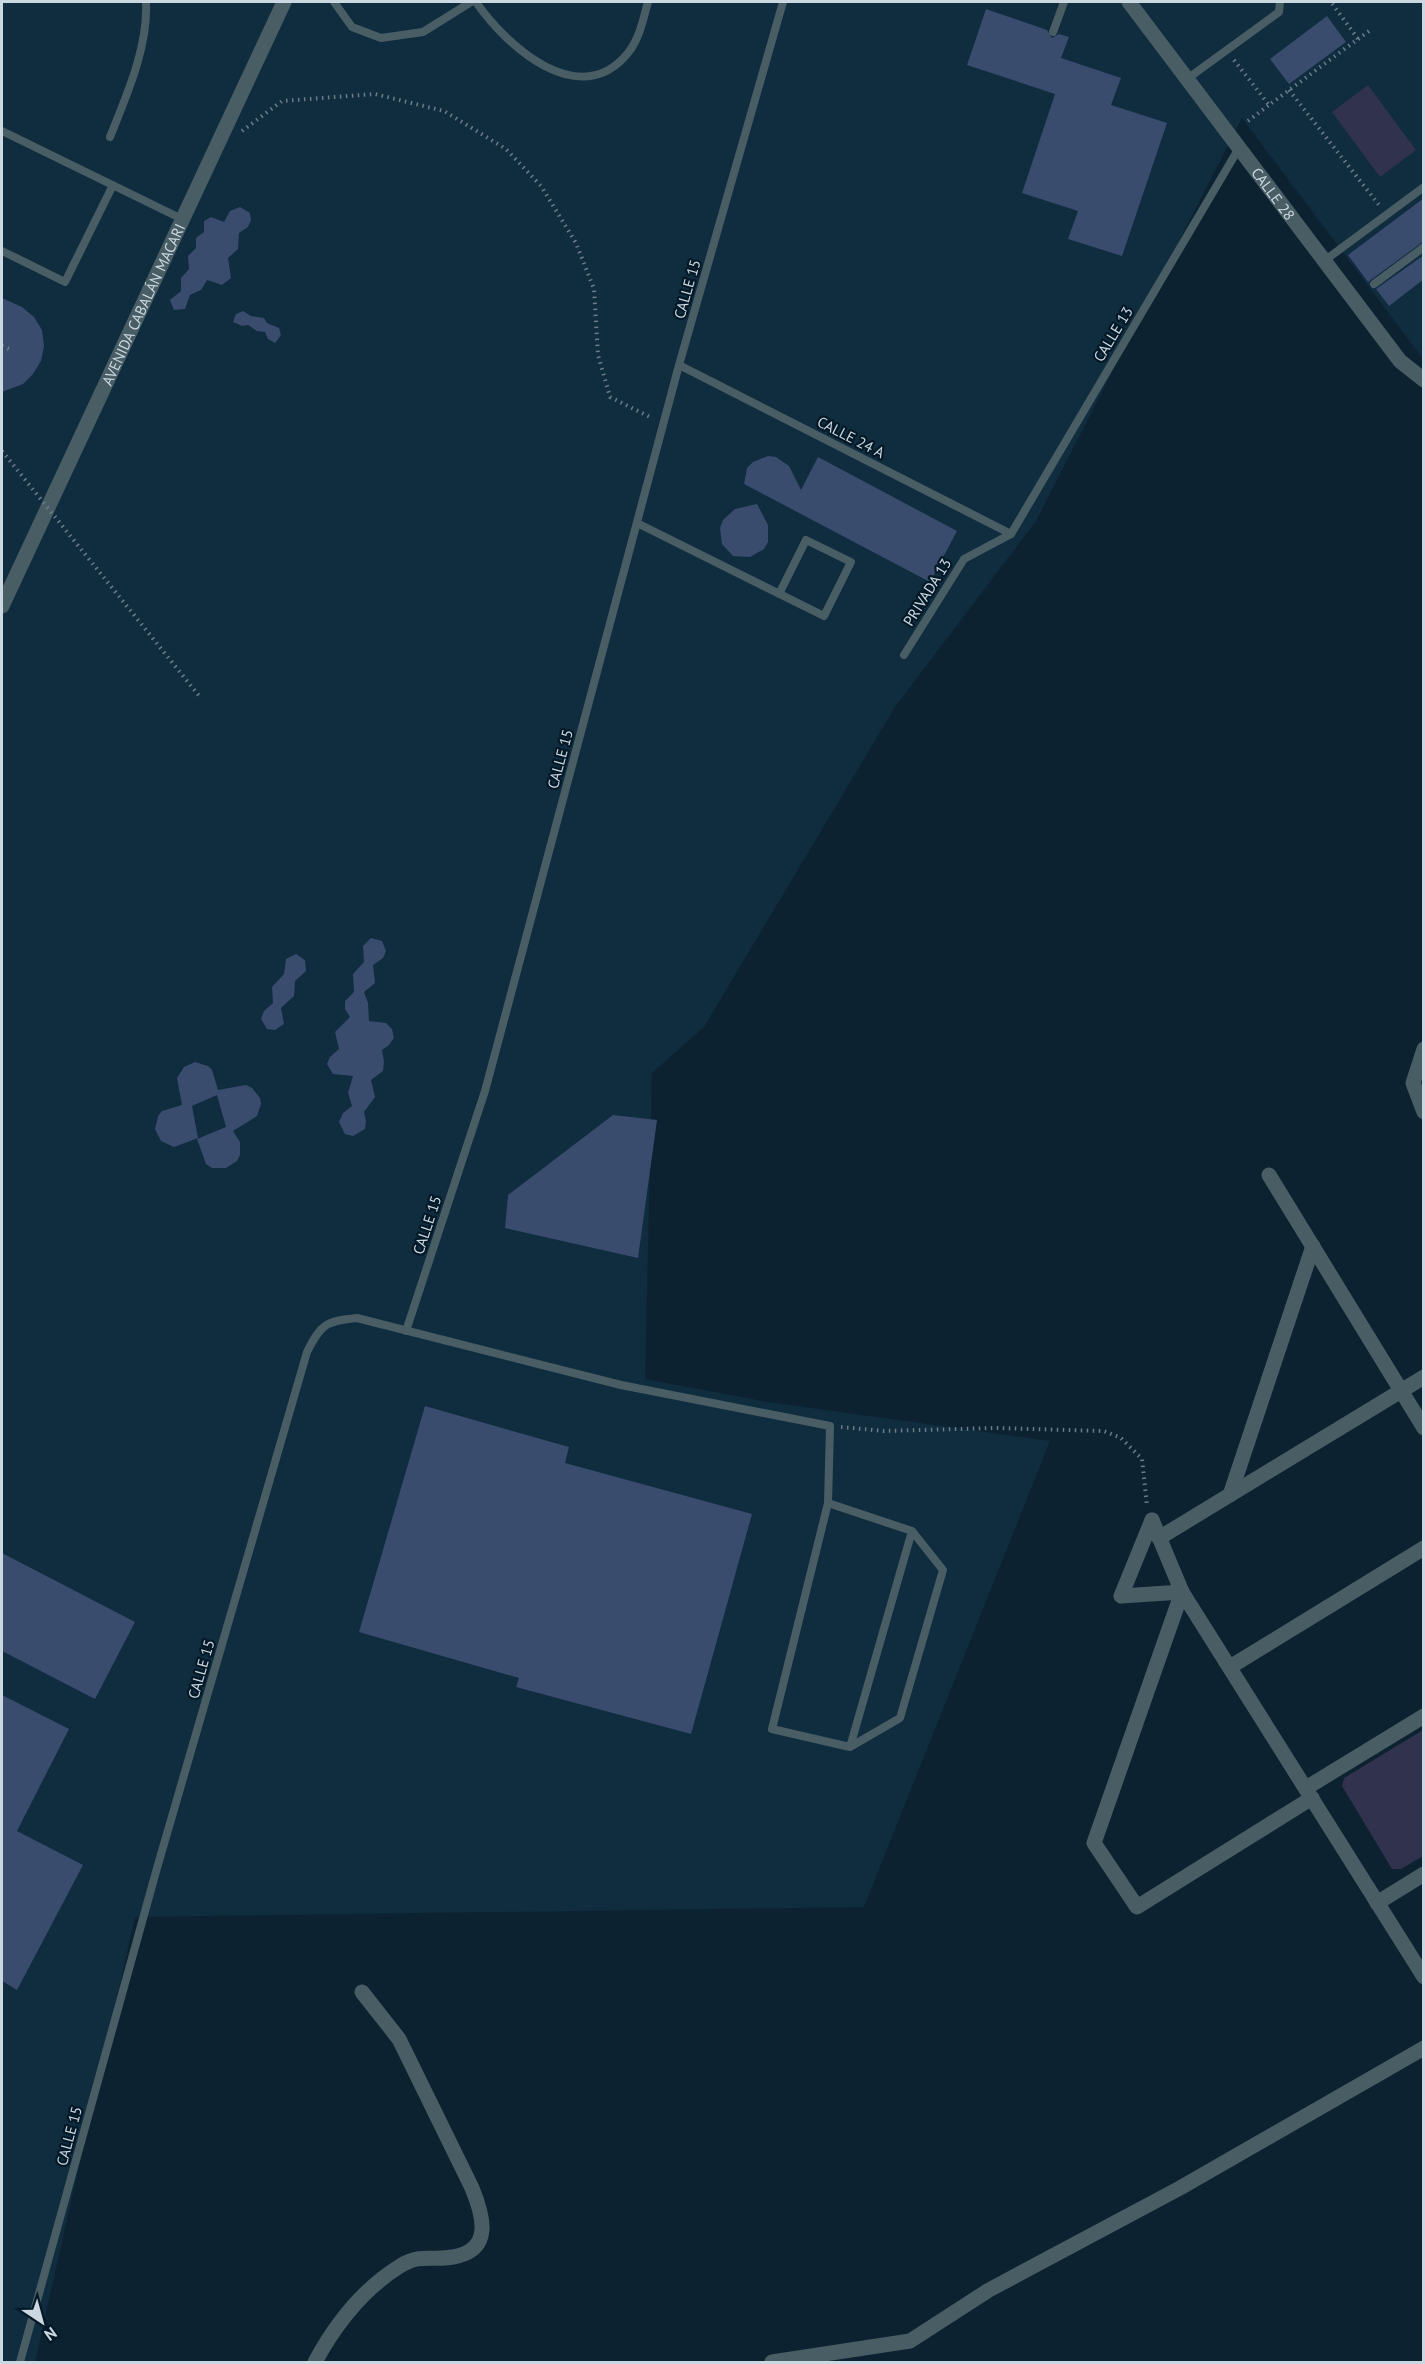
<svg xmlns="http://www.w3.org/2000/svg" width="1425" height="2364" font-family="'PT Sans',sans-serif">
	<rect width="100%" height="100%" fill="#0c2231"/>
	<path fill="#102c3f" d="M2,2H1423V359L1242,118L1036,521L895,707L704,1027L652,1073L645,1379L768,1402L1050,1441L864,1907L135,1917L35,2362H2Z"/>
	<path fill="#31324d" d="M1368,85L1416,150L1380,177L1332,112Z
		M1423,1730V1856L1401,1869H1392L1342,1786L1344,1778Z"/>
	<path fill="#394c6e" d="M986,9L1047,30L1052,38L1059,34L1069,37L1061,58L1121,78L1111,105L1167,123L1122,256L1068,239L1078,211L1022,193L1055,94L967,65Z
		M1327,16L1346,42L1289,84L1270,59Z
		M1424,198V241L1368,282L1348,255Z
		M240,207L250,213L251,220L248,227L239,233L238,249L228,258L231,278L222,285L207,280L201,290L190,295L185,309L174,310L170,300L181,291V278L189,269L188,256L196,248V238L204,232V221L211,217L224,222L230,211Z
		M1424,255V279L1389,306L1376,289Z
		M2,298L22,307L34,317L42,330L44,346L41,361L33,374L23,384L2,392Z
		M243,311L251,316L264,318L267,323L279,328L281,335L275,343L268,339L265,332L257,331L248,325L242,326L233,322L236,314Z
		M768,456L776,457L789,466L801,490L818,457L957,531L930,582L744,484L747,468L753,462Z
		M757,504L768,525V542L764,549L750,557L733,556L722,544L720,528L723,520L735,509Z
		M371,938L382,941L386,951L383,958L373,965L375,983L364,992L368,1003L369,1021L386,1023L392,1029L394,1038L389,1045L382,1050L384,1062L383,1071L371,1080L375,1097L364,1112L366,1121L365,1129L353,1136L345,1134L339,1122L343,1113L352,1106L348,1093L353,1076L333,1074L327,1064L330,1057L339,1049L335,1032L350,1017L345,1009V1001L354,992L353,974L364,962L363,946Z
		M296,954L305,960L306,971L295,981L294,996L281,1008L284,1024L275,1030L267,1029L261,1019L264,1011L273,1003L272,987L284,974L286,959Z
		M195,1062L208,1066L212,1070L218,1090L246,1085L252,1088L260,1098L261,1104L257,1116L233,1131L240,1142V1155L237,1161L226,1168H212L206,1164L197,1139L226,1127L217,1095L192,1106L198,1138L174,1147L161,1141L155,1129L158,1116L162,1111L182,1105L177,1078L184,1067Z
		M613,1115L657,1120L638,1258L505,1228L508,1195Z
		M425,1406L569,1447L565,1463L752,1514L691,1734L516,1687L519,1678L359,1632Z
		M2,1553L135,1622L95,1699L2,1651Z
		M2,1695L69,1729L17,1831L83,1865L17,1990L2,1981Z"/>
	<g fill="none" stroke-linecap="round" stroke-linejoin="round">
		<path stroke="#6b7d89" stroke-width="4" stroke-dasharray="1.5 4.5" stroke-linecap="butt" d="M1358,39L1372,29
			M1234,60L1269,105L1358,39L1331,2
			M1289,90L1379,205
			M1248,121L1269,105
			M242,131L282,101L375,94L444,111L506,149L541,186L576,243L594,289L598,355L610,397L652,418
			M2,346L11,350
			M841,1427L884,1431L996,1428L1104,1431L1121,1438L1142,1459L1147,1506"/>
		<path stroke="#495e64" stroke-width="8" d="M334,2L352,27L381,38L423,32L471,2
			M476,2C507,47 580,112 628,53C640,38 643,19 648,2
			M1053,32L1064,2
			M1187,79L1279,12L1280,2
			M2,131L182,219
			M110,137C127,94 148,48 146,2
			M2,251L65,282L113,185
			M1324,261L1424,187
			M1374,284L1424,247
			M679,365L1011,534
			M637,523L824,616L851,562L806,540L779,594
			M1011,534L1239,148
			M904,655L964,559L1011,534
			M406,1331L485,1091L679,365L783,2
			M850,1747L912,1531
			M20,2362L157,1868L307,1352C321,1324 326,1321 357,1318L621,1385L830,1426L828,1503L772,1729L850,1747L900,1718L943,1570L912,1531L828,1503"/>
		<g stroke="#495e64" stroke-width="15">
			<path id="s1" d="M1129,2L1400,361L1424,380"/>
			<path id="s2" d="M2,606L284,2"/>
			<path d="M1424,1049L1413,1083L1424,1112"/>
			<path d="M1269,1175L1424,1428"/>
			<path d="M1230,1495L1313,1246"/>
			<path d="M1152,1520L1182,1592L1424,1977"/>
			<path d="M1152,1520L1121,1596L1182,1592"/>
			<path d="M1159,1538L1424,1377"/>
			<path d="M1182,1592L1094,1843L1137,1907L1312,1798"/>
			<path d="M1230,1667L1424,1548"/>
			<path d="M1306,1788L1424,1716"/>
			<path d="M1377,1903L1424,1874"/>
			<path d="M315,2362C335,2325 363,2289 400,2266C421,2253 431,2261 453,2257C494,2250 483,2215 472,2188L399,2039L362,1992"/>
			<path d="M772,2362L910,2341L989,2290L1180,2188L1424,2048"/>
		</g>
		<path stroke="#6b7d89" stroke-width="4" stroke-dasharray="1.5 4.5" stroke-linecap="butt" d="M2,451L200,697"/>
	</g>
	<g text-anchor="middle" dominant-baseline="central" stroke-width="4.5" stroke-linejoin="round" paint-order="stroke">
		<g font-size="15" fill="#cbd8e2" stroke="#041927">
			<text stroke="none"><textPath href="#s1" startOffset="240">CALLE 28</textPath></text>
			<text transform="translate(687 289) rotate(-74)">CALLE 15</text>
			<text stroke="none"><textPath href="#s2" startOffset="333">AVENIDA CABALÁN MACARI</textPath></text>
			<text transform="translate(1113 334) rotate(-59)">CALLE 13</text>
			<text transform="translate(851 437) rotate(27)">CALLE 24 A</text>
			<text transform="translate(927 592) rotate(-58)">PRIVADA 13</text>
			<text transform="translate(560 759) rotate(-75)">CALLE 15</text>
			<text transform="translate(427 1225) rotate(-72)">CALLE 15</text>
			<text transform="translate(201 1669) rotate(-74)">CALLE 15</text>
			<text transform="translate(69 2136) rotate(-75)">CALLE 15</text>
		</g>
	</g>
	<rect width="1425" height="2364" fill="none" stroke="#cbd8e2" stroke-width="6"/>
	<g transform="translate(42 2322) rotate(144)" stroke="#041927" stroke-width="4.5" paint-order="stroke">
	<path d="M0-4.5L10 22L0 15L-10 22Z" fill="#cbd8e2"/>
	<text y="-9" font-size="16" font-weight="bold" text-anchor="middle" fill="#cbd8e2">N</text>
	</g>
</svg>
